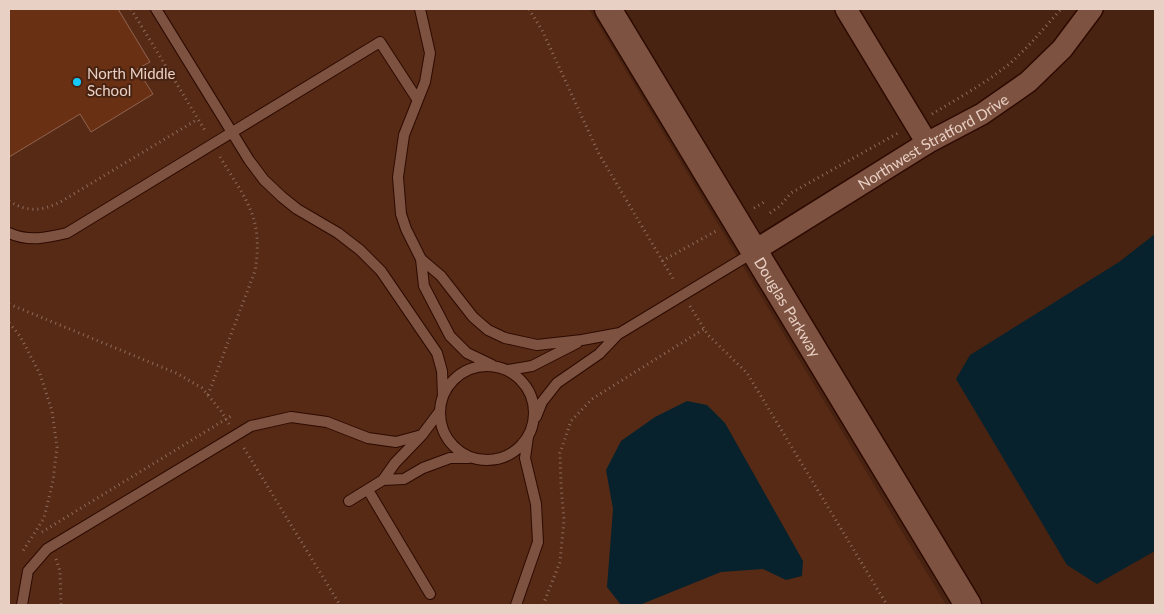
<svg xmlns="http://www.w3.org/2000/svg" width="1164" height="614" font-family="Lato,sans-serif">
	<rect width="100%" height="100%" fill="#492312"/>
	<path fill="#572a15" d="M9,9H589L946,605H9Z"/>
	<path fill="#07222c" d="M1155,234V551L1097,584L1067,565L956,379L970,355L1119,262Z
		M687,401L707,405L725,423L803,561L802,576L786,580L763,569L721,572L642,604L621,605L607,587L613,509L606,470L621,441L655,417Z"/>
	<path fill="#6a3014" stroke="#906451" d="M9,9H118L150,62L137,69L153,94L91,132L80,114L9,157Z"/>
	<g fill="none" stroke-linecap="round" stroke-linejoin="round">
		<g stroke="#2d0a00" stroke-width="12">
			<path id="service" d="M156,9L249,160L264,180L282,197L297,209L338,233L360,250L381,271L437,353L442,371L443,396
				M420,9L430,53L425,82L404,135L398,177L401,214L406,229L421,259L441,276L473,317L488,330L505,338L537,345L582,340L620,333L754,252
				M9,233C29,242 46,238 67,233L380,42L417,99
				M421,259L424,286L450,336L467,353L492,365
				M440 413a47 47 0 1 1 94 0a47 47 0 1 1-94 0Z
				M508,370L532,366L577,343
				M536,417L542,402L557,383L599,354L619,333
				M383,480L404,479L423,468L450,458H469
				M368,490L430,594
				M349,501L383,480L395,463L421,436
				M22,605L28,571L47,549L251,426L291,417L327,422L368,438L396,442L422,435L440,411
				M516,605L538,542L536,504L525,458L528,437"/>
		</g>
		<g stroke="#2d0a00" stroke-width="24">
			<g id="minor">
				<path d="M846,9L927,143"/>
				<path id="s1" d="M754,251L927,143L982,114L1028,82L1062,49L1092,9"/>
			</g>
		</g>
		<g stroke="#2d0a00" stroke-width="29">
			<g id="tertiary">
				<path id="s2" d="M608,9L968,605"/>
			</g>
		</g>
		<path stroke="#8d6c5e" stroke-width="3" stroke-dasharray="1 4" stroke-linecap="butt" d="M131,9L206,132
			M529,9L542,30L599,154L675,282
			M932,114C957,99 984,84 1008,65C1027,49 1044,28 1061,9
			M9,201C28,213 43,211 62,201L198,119
			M754,208L766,201
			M770,213L780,206L791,193L898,133
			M662,261L716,231
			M9,304L176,373L202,388L221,411L229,424
			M690,306L708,335L747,373L887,605
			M9,323L20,336L40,374L52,411L57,447L53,481L44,518L23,551
			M208,395L255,271C264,218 246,200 220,157
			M244,448L340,605
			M42,532L231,416
			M56,559L60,571L61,605
			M543,605L560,562L564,520L561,485L560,453L571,421L592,399L704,329"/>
		<use href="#service" stroke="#7d5240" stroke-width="10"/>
		<use href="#minor" stroke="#7d5240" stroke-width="21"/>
		<use href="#tertiary" stroke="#7d5240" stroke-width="26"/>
	</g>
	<circle fill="#15cafb" stroke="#492312" stroke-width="2" cx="77" cy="82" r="5"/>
	<g text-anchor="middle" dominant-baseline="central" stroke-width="4" stroke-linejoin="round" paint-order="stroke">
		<g font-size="15" fill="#e9d0c5" stroke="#492312" text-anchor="start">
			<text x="87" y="73">North Middle<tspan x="87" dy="17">School</tspan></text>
		</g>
		<g font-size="15" fill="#e9d0c5" stroke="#492312">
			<text stroke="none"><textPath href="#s1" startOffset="210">Northwest Stratford Drive</textPath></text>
			<text stroke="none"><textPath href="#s2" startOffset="348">Douglas Parkway</textPath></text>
		</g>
	</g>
	<rect width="1164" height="614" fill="none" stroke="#e9d0c5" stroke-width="20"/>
</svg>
